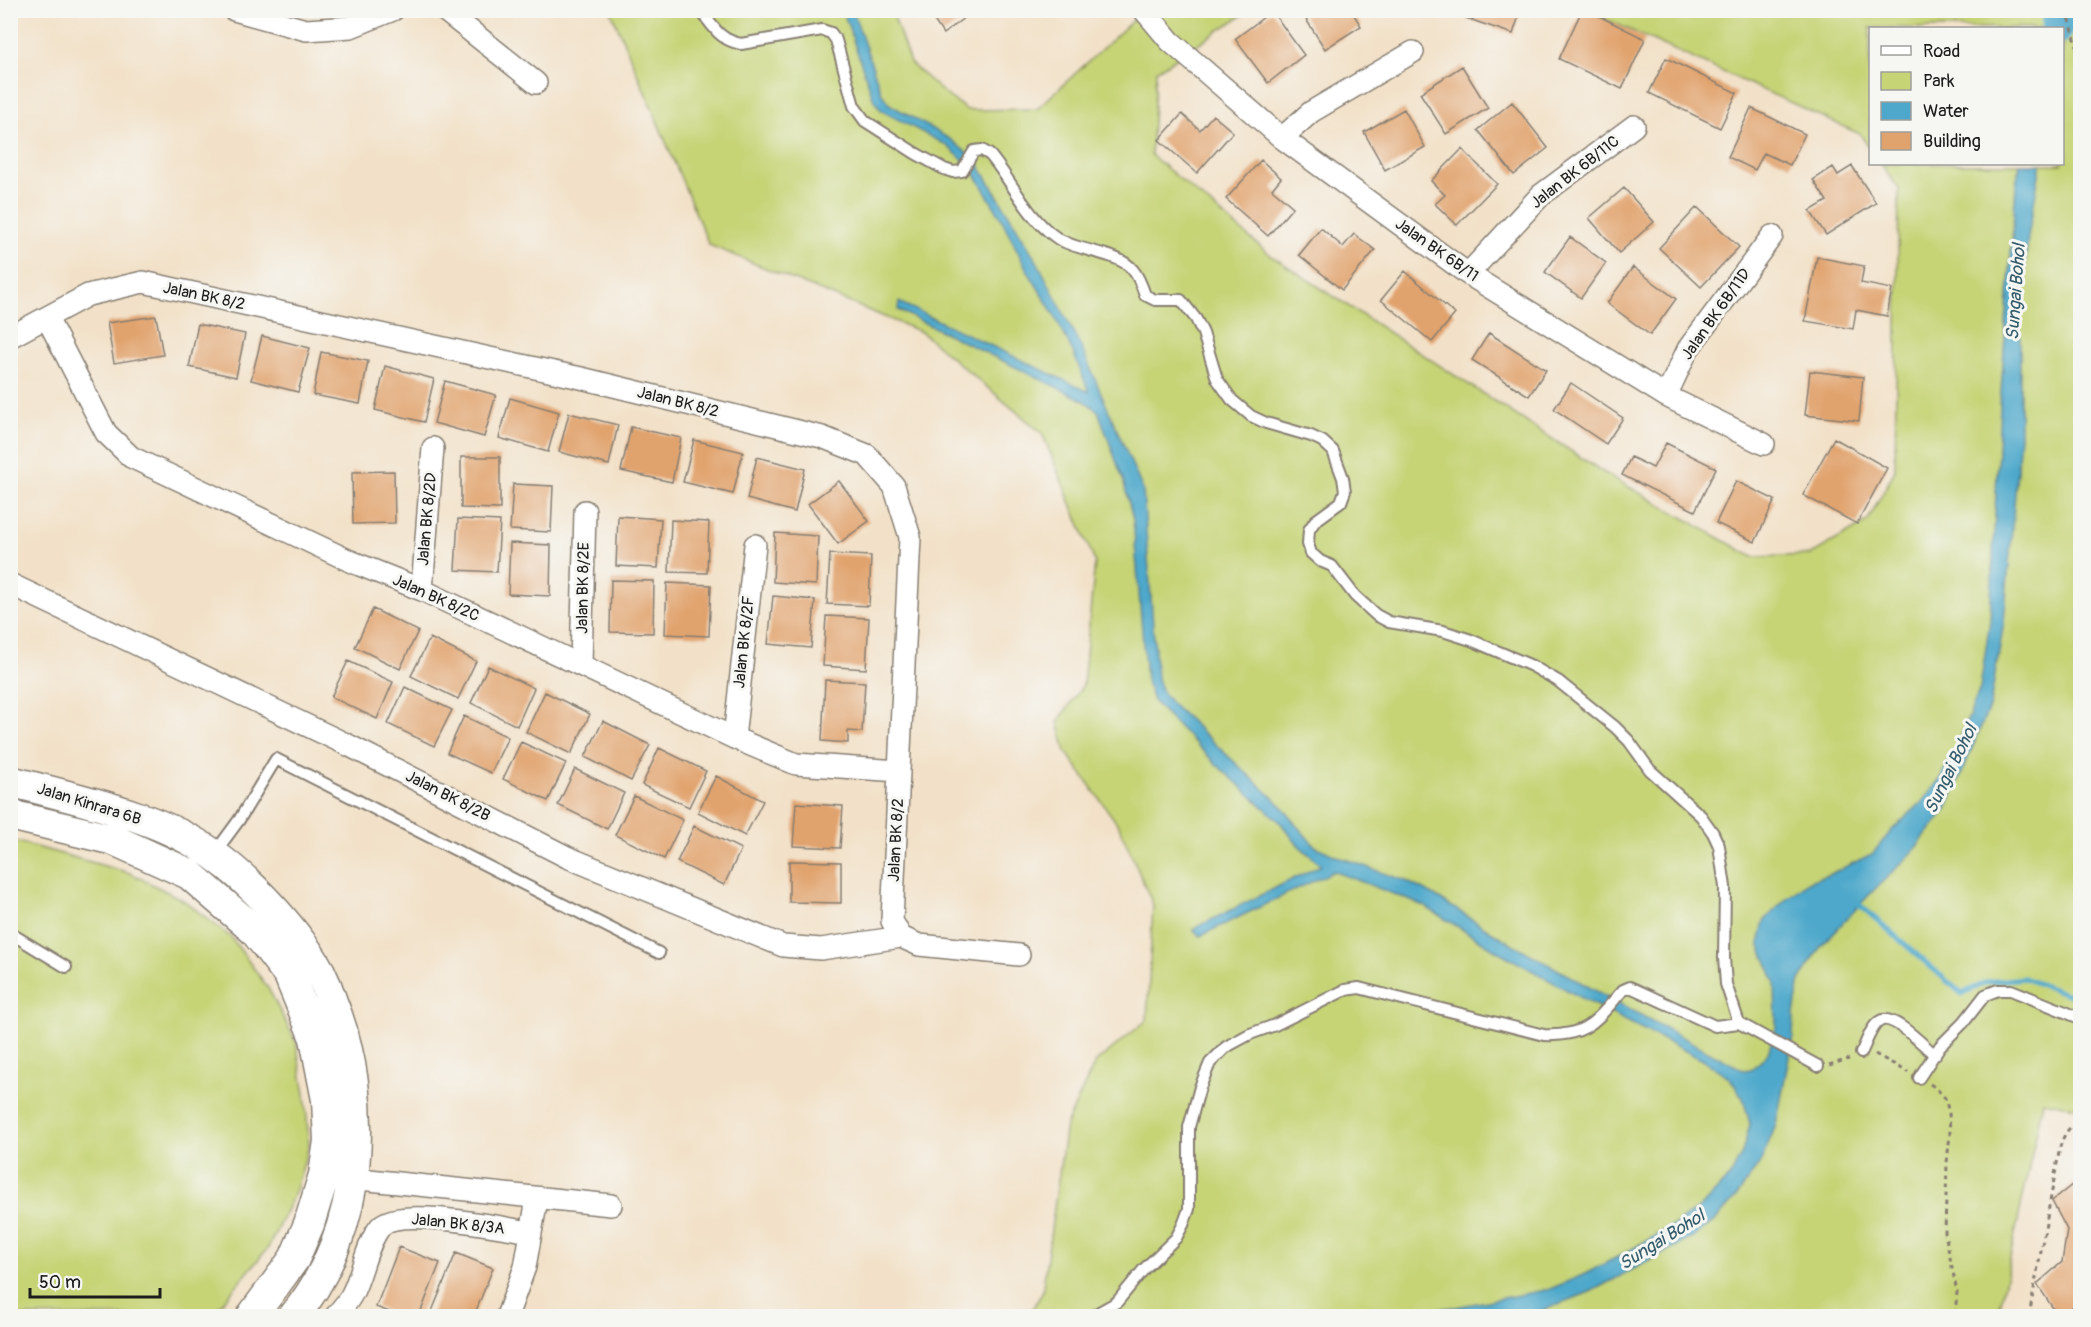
<svg xmlns="http://www.w3.org/2000/svg" width="2091" height="1327" font-family="Pangolin,sans-serif">
	<rect width="100%" height="100%" fill="#f6f6f2"/>
	<filter id="ink" filterUnits="userSpaceOnUse"><feTurbulence type="fractalNoise" baseFrequency=".0167" numOctaves="2"/><feDisplacementMap in="SourceGraphic" scale="12" xChannelSelector="R" yChannelSelector="G"/><feConvolveMatrix kernelMatrix="1 2 1 2 8 2 1 2 1" color-interpolation-filters="sRGB"/></filter>
	<filter id="wash" filterUnits="userSpaceOnUse"><feTurbulence type="fractalNoise" baseFrequency=".008" numOctaves="4" result="noise"/><feDisplacementMap in="SourceGraphic" scale="24" xChannelSelector="R" yChannelSelector="G"/><feGaussianBlur stdDeviation="1.35" result="paint"/><feColorMatrix in="noise" values="0 0 0 0 0 0 0 0 0 0 0 0 0 0 0 0 0 1.4 0 .05"/><feComposite in="paint" operator="in"/></filter>
	<g filter="url(#wash)">
		<rect width="100%" height="100%" fill="#f2e1c8"/>
		<path fill="#c6d476" stroke="#717849" stroke-width="1.5" d="M611,11H892L910,63L944,93L967,110L1037,109L1132,21L1149,11H1249L1156,71L1151,155L1273,257L1606,474L1753,557L1810,555L1867,522L1895,470L1899,189L1881,164H2062V28H1870V149L1860,134L1588,11H2080V1108L2043,1101L1998,1316H1028L1042,1293L1066,1125L1095,1063L1147,1020L1153,905L1119,826L1066,752L1058,722L1083,685L1095,562L1042,433L921,332L709,245Z
			M11,840L130,873L183,900L231,937L268,988L296,1042L305,1094L309,1145L296,1190L268,1248L211,1316H11Z"/>
		<path fill="#4da8cb" stroke="#346274" stroke-width="1.5" d="M843,11H853L882,94L889,104L950,139L976,160L1037,261L1082,349L1143,490L1157,678L1162,692L1171,703L1282,806L1297,826L1315,846L1336,856L1406,881L1433,895L1502,938L1589,987L1743,1070L1751,1069L1760,1062L1768,1053L1776,1027L1775,982L1759,944L1764,921L1784,901L1809,881L1828,875L1872,854L1893,829L1921,803L1940,779L1958,744L1980,688L1990,620L2000,406L2016,185L2020,164H2041L2028,237L2020,318V436L2004,622L1990,705L1947,809L1911,854L1873,891L1821,946L1800,980L1794,1014L1793,1037L1776,1125L1761,1161L1737,1196L1716,1220L1693,1237L1645,1263L1590,1292L1536,1313L1520,1316H1294L1322,1308H1378L1411,1311L1456,1307L1550,1289L1585,1274L1632,1249L1674,1225L1703,1205L1730,1176L1742,1153L1750,1124L1743,1098L1729,1077L1703,1060L1581,998L1499,952L1424,906L1334,871L1200,936L1193,929L1321,865L1297,844L1280,822L1218,766L1153,701L1146,680L1133,519L1123,480L1098,411L1083,400L898,310L899,302L1089,392L1073,352L1053,313L1026,268L1001,218L971,167L946,145L882,111L874,101Z"/>
		<g fill="none" stroke-linecap="round" stroke-linejoin="round">
			<path stroke="#4da8cb" stroke-width="5" d="M1854,900L1962,994L1986,982L2024,978L2080,999"/>
			<path stroke="#4da8cb" stroke-width="32" d="M2057,10L2058,28"/>
		</g>
		<g id="blocks">
			<path fill="#e1a36d" d="M944,10H974L943,34L933,19Z
				M1300,10H1351L1361,26L1325,49Z
				M1458,10H1521L1513,34L1457,15Z
				M1582,10H1587L1645,39L1622,89L1559,59Z
				M1272,11L1304,55L1268,83L1235,39Z
				M1666,58L1737,93L1720,128L1649,93Z
				M1462,66L1488,108L1446,134L1420,93Z
				M1512,102L1548,148L1514,175L1478,130Z
				M1751,108L1805,134L1790,165L1764,153L1755,170L1728,157Z
				M1404,109L1425,147L1385,170L1364,132Z
				M1182,114L1200,130L1213,115L1233,132L1197,173L1159,140Z
				M1462,149L1497,184L1457,225L1435,204L1445,195L1431,181Z
				M1261,160L1281,178L1272,189L1293,207L1268,236L1226,199Z
				M1852,166L1876,203L1826,235L1810,211L1827,201L1813,180L1833,167L1838,175Z
				M1624,188L1654,222L1619,253L1589,218Z
				M1697,207L1739,247L1701,287L1659,248Z
				M1321,228L1343,247L1354,234L1375,250L1342,290L1299,255Z
				M1570,237L1606,263L1581,298L1545,272Z
				M1817,257L1864,266L1861,283L1892,289L1887,316L1856,310L1853,329L1805,321Z
				M1633,267L1676,299L1650,335L1607,303Z
				M1405,271L1455,314L1432,342L1381,300Z
				M156,316L163,355L114,363L107,323Z
				M198,324L245,334L236,377L189,367Z
				M1489,333L1546,370L1529,396L1472,360Z
				M262,336L310,348L298,392L251,380Z
				M321,352L368,361L360,404L313,395Z
				M385,366L434,379L424,422L375,410Z
				M1810,371L1863,377L1859,421L1805,415Z
				M445,381L496,395L484,437L434,423Z
				M1571,383L1623,418L1606,444L1554,409Z
				M510,398L559,412L548,452L499,438Z
				M569,413L618,425L609,465L559,452Z
				M631,427L681,438L672,482L621,471Z
				M1834,438L1887,468L1857,524L1803,495Z
				M694,440L743,452L733,494L683,482Z
				M1666,443L1716,468L1695,511L1622,475L1631,457L1653,468Z
				M461,457H500V509L461,508Z
				M757,457L805,469L795,512L747,499Z
				M394,471L395,523L353,524L352,472Z
				M839,481L869,521L838,544L808,504Z
				M1736,481L1775,500L1755,542L1716,523Z
				M513,484L553,486L551,532L510,530Z
				M618,516L661,519L658,568L616,566Z
				M458,519L500,521L497,572L455,570Z
				M671,520L709,522L707,573L669,572Z
				M775,533L818,536L816,585L773,582Z
				M510,543L551,545L550,596L508,594Z
				M830,554L871,556L869,606L827,604Z
				M611,580L654,581L653,633L610,632Z
				M667,583L711,585L709,636L665,634Z
				M773,596L815,600L811,648L768,644Z
				M373,609L418,631L400,669L355,647Z
				M826,616L869,618L866,669L823,666Z
				M430,638L476,661L458,699L411,676Z
				M348,661L393,682L377,719L331,697Z
				M488,666L534,688L517,726L471,703Z
				M825,680L865,682L862,732L848,731V743L822,741Z
				M405,687L452,710L434,746L388,724Z
				M545,692L590,714L571,754L526,732Z
				M464,716L508,737L491,773L447,753Z
				M603,721L650,745L631,781L585,757Z
				M521,742L566,763L548,801L503,779Z
				M659,748L706,771L689,807L642,785Z
				M575,769L624,793L607,829L558,805Z
				M716,776L763,801L745,836L698,812Z
				M634,796L683,820L664,859L615,835Z
				M796,803L843,806L840,848L793,846Z
				M694,826L741,849L724,885L677,862Z
				M789,861L841,862V903L789,902Z
				M2078,1180L2080,1183V1316H2075L2076,1304L2060,1316H2058L2037,1284L2062,1262L2067,1230L2052,1201Z
				M399,1247L440,1263L419,1316H400L376,1307Z
				M456,1253L493,1268L474,1316H430Z"/>
		</g>
	</g>
	<g filter="url(#ink)">
		<use href="#blocks" fill-opacity="0" stroke="#877e72" stroke-width="1.5"/>
		<g fill="none" stroke-linecap="round" stroke-linejoin="round">
			<g stroke="#877e72" stroke-width="14">
				<path id="lane" d="M700,10C714,27 719,40 741,44L822,30L831,33L836,40L854,106L865,121L915,153L944,169L953,172L962,171L974,151L982,150L990,155C1012,181 1027,218 1057,238C1078,252 1119,252 1133,270C1139,277 1142,286 1145,295L1155,300H1181L1196,319L1203,333L1217,379L1232,400L1251,416L1266,423L1311,436L1322,441L1333,451L1343,478L1345,491L1341,502L1315,521L1309,530L1308,544L1311,553L1320,561L1332,566L1355,596L1376,615L1389,622L1443,631L1471,640L1532,666L1558,681L1615,727L1629,741L1650,770L1701,816L1713,833L1719,846L1725,887L1724,958L1726,984L1739,1023
					M214,854L239,820L276,759L659,953
					M10,933L66,967
					M1861,1053C1866,1044 1871,1026 1880,1021C1893,1013 1924,1046 1935,1055
					M1919,1078L1940,1046L1964,1022L1985,995L1998,990H2011L2080,1018
					M1092,1316L1117,1302L1144,1269L1176,1238L1183,1225L1189,1209V1127L1200,1087L1210,1063L1226,1047L1250,1034L1275,1025L1345,990L1359,988L1544,1035C1588,1037 1596,1020 1623,990L1630,987L1715,1026L1739,1023L1818,1066"/>
			</g>
			<g stroke="#877e72" stroke-width="24">
				<path id="street" d="M234,10L306,30L351,27L393,10
					M444,10L536,83
					M1144,10L1170,41L1282,138L1468,274L1666,396L1764,444
					M1282,138L1311,112L1413,52
					M1468,274L1541,195L1634,126
					M47,318L106,433L131,457L350,561L422,590L734,738L796,764L899,771
					M10,337L88,295L143,282L581,378L822,437L867,455L894,486L910,537L892,921L901,937
					M1666,396L1688,349L1772,236
					M10,584L350,746L567,857L783,946L821,949L901,937
					M422,590L433,448
					M581,664L585,511
					M734,738L755,545
					M901,937L919,945L1019,955
					M340,1177L611,1205
					M336,1316C341,1309 348,1302 352,1294C362,1275 367,1242 381,1226C400,1206 502,1228 531,1232
					M507,1316L525,1267L537,1199"/>
			</g>
			<g stroke="#877e72" stroke-width="33">
				<path id="secondary" d="M10,781C76,799 159,815 214,855C252,882 298,932 320,972C325,982 329,992 332,1002C372,1101 364,1232 294,1316
					M10,815L114,840L189,874L255,931L289,975L315,1038L327,1100L329,1141L324,1175L309,1224L294,1259L252,1316"/>
			</g>
			<path stroke="#877e72" stroke-width="3" stroke-dasharray="4.5 4.5" stroke-linecap="butt" d="M2067,10L2077,46V77L2080,102
				M1875,1054L1908,1072
				M1829,1065L1849,1059
				M1930,1084L1936,1088L1945,1098L1949,1113L1950,1134L1947,1163L1945,1233L1957,1292L1955,1316
				M2029,1316L2060,1147C2064,1134 2068,1127 2080,1121"/>
			<use href="#lane" stroke="#fff" stroke-width="10"/>
			<use href="#street" stroke="#fff" stroke-width="21"/>
			<use href="#secondary" stroke="#fff" stroke-width="30"/>
		</g>
	</g>
	<g text-anchor="middle" dominant-baseline="central" stroke-width="6" stroke-linejoin="round" paint-order="stroke">
		<g font-size="16" fill="#1c1c1c" stroke="#f6f6f2">
			<text transform="translate(1575 172) rotate(-38)">Jalan BK 6B/11C</text>
			<text transform="translate(1437 250) rotate(35)">Jalan BK 6B/11</text>
			<text transform="translate(204 296) rotate(12)">Jalan BK 8/2</text>
			<text transform="translate(1716 314) rotate(-55)">Jalan BK 6B/11D</text>
			<text transform="translate(678 402) rotate(14)">Jalan BK 8/2</text>
			<text transform="translate(427 519) rotate(-85)">Jalan BK 8/2D</text>
			<text transform="translate(583 588) rotate(-89)">Jalan BK 8/2E</text>
			<text transform="translate(436 598) rotate(24)">Jalan BK 8/2C</text>
			<text transform="translate(744 642) rotate(-84)">Jalan BK 8/2F</text>
			<text transform="translate(448 796) rotate(27)">Jalan BK 8/2B</text>
			<text transform="translate(89 804) rotate(17)">Jalan Kinrara 6B</text>
			<text transform="translate(896 840) rotate(-87)">Jalan BK 8/2</text>
			<text transform="translate(458 1224) rotate(6)">Jalan BK 8/3A</text>
		</g>
		<g font-size="18" font-style="italic" fill="#325b6b" stroke="#f6f6f2">
			<text transform="translate(2016 292) rotate(-86)">Sungai Bohol</text>
			<text transform="translate(1951 769) rotate(-64)">Sungai Bohol</text>
			<text transform="translate(1662 1240) rotate(-32)">Sungai Bohol</text>
		</g>
	</g>
	<rect width="2091" height="1327" fill="none" stroke="#f6f6f2" stroke-width="36"/>
	<rect x="1869" y="27" width="195" height="138" fill="#f6f6f2" stroke="#9f9f9c" stroke-width="1.5"/>
	<rect x="1881" y="46" width="30" height="9" fill="#ffffff" stroke="#9f9f9c" stroke-width="1.5"/>
	<text x="1923" y="57" font-size="18" fill="#1c1c1c">Road</text>
	<rect x="1881" y="72" width="30" height="18" fill="#c6d476" stroke="#9f9f9c" stroke-width="1.5"/>
	<text x="1923" y="87" font-size="18" fill="#1c1c1c">Park</text>
	<rect x="1881" y="102" width="30" height="18" fill="#4da8cb" stroke="#9f9f9c" stroke-width="1.5"/>
	<text x="1923" y="117" font-size="18" fill="#1c1c1c">Water</text>
	<rect x="1881" y="132" width="30" height="18" fill="#e1a36d" stroke="#9f9f9c" stroke-width="1.5"/>
	<text x="1923" y="147" font-size="18" fill="#1c1c1c">Building</text>
	<path d="M30 1288v9h130v-9" fill="none" stroke="#1c1c1c" stroke-width="3"/>
	<text x="39" y="1288" font-size="18" fill="#1c1c1c" stroke="#f6f6f2" stroke-width="4.5" paint-order="stroke">50 m</text>
</svg>
